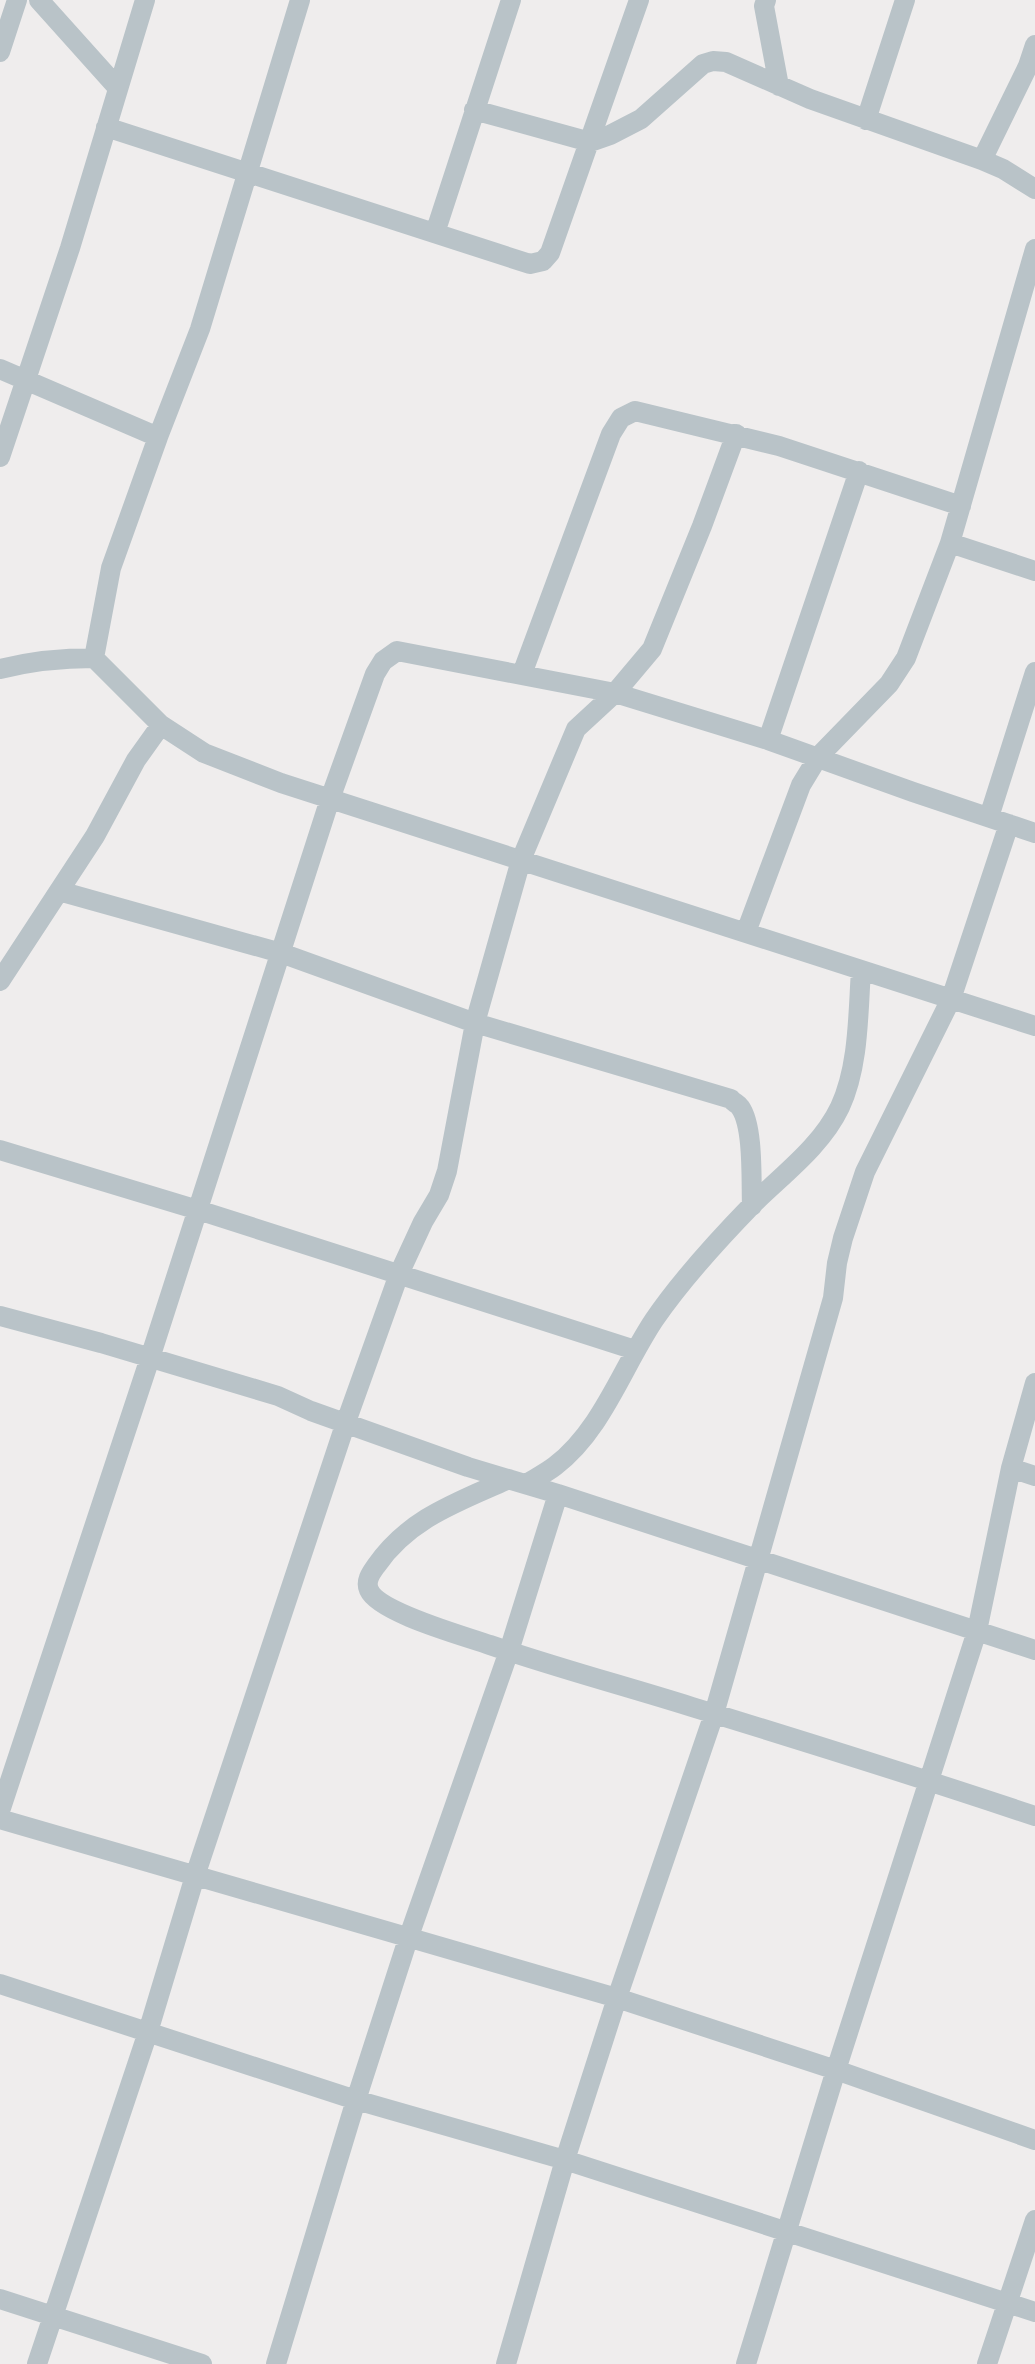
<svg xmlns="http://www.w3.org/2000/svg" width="1035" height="2364" font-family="'Space Grotesk',sans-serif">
	<rect width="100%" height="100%" fill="#efeded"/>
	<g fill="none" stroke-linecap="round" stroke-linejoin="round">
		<path stroke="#b9c3c8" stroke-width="20" d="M39,0L117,87
			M300,0L200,329L158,437L111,568L94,658L161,725L204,753L281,783L1035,1026
			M766,0L764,6L779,86
			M0,52L17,0
			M474,110L590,142L610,135L641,119L703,64L713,61L726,62L810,99L982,160L1003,169L1035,189
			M866,120L905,0
			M106,127L530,264L543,261L550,253L639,0
			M982,160L1028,66L1035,45
			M435,233L511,0
			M0,369L158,437
			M0,457L70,248L145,0
			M950,543L1035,571
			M0,669C32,661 61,658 94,658
			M522,674L611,434L621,418L635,411L779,446L961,506
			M768,740L859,471
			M989,817L1035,672
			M59,891L281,953L475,1023L731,1099C733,1102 738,1104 740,1107C754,1126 751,1182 752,1206
			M746,932L801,785L818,757L889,684L906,658L950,543L1035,249
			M0,981L95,836L136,760L161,725
			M0,1150L198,1210L635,1350
			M0,1316L101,1343L278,1396L311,1411L468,1467L558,1494L1035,1650
			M1011,1468L1035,1476
			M509,1479C458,1502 409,1518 376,1566C371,1573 365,1581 369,1590C379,1613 465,1636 490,1645C557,1668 625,1686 692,1707C807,1742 921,1778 1035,1816
			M526,1484C536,1478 546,1473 555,1466C602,1430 622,1368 654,1320C682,1279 718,1240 752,1205C782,1175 821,1147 840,1107C859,1066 858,1014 861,970
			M0,1811L150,1358L330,799L375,674L383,661L397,651L615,693L768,740L913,792L1035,833
			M0,1819L617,1998L836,2070L1035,2140
			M0,1984L356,2100L565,2160L1035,2312
			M0,2299L202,2364
			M37,2364L148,2032L195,1876L346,1422L399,1274L423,1222L439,1195L447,1171L475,1023L521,860L576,729L615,693L652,649L702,526L736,434
			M276,2364L356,2100L408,1939L509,1651L558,1494
			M506,2364L565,2160L617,1998L714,1714L833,1298L837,1263L843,1238L865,1172L951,999L1009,824
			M746,2364L836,2070L977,1631L1011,1468L1035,1383
			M987,2364L1035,2220"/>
	</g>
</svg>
